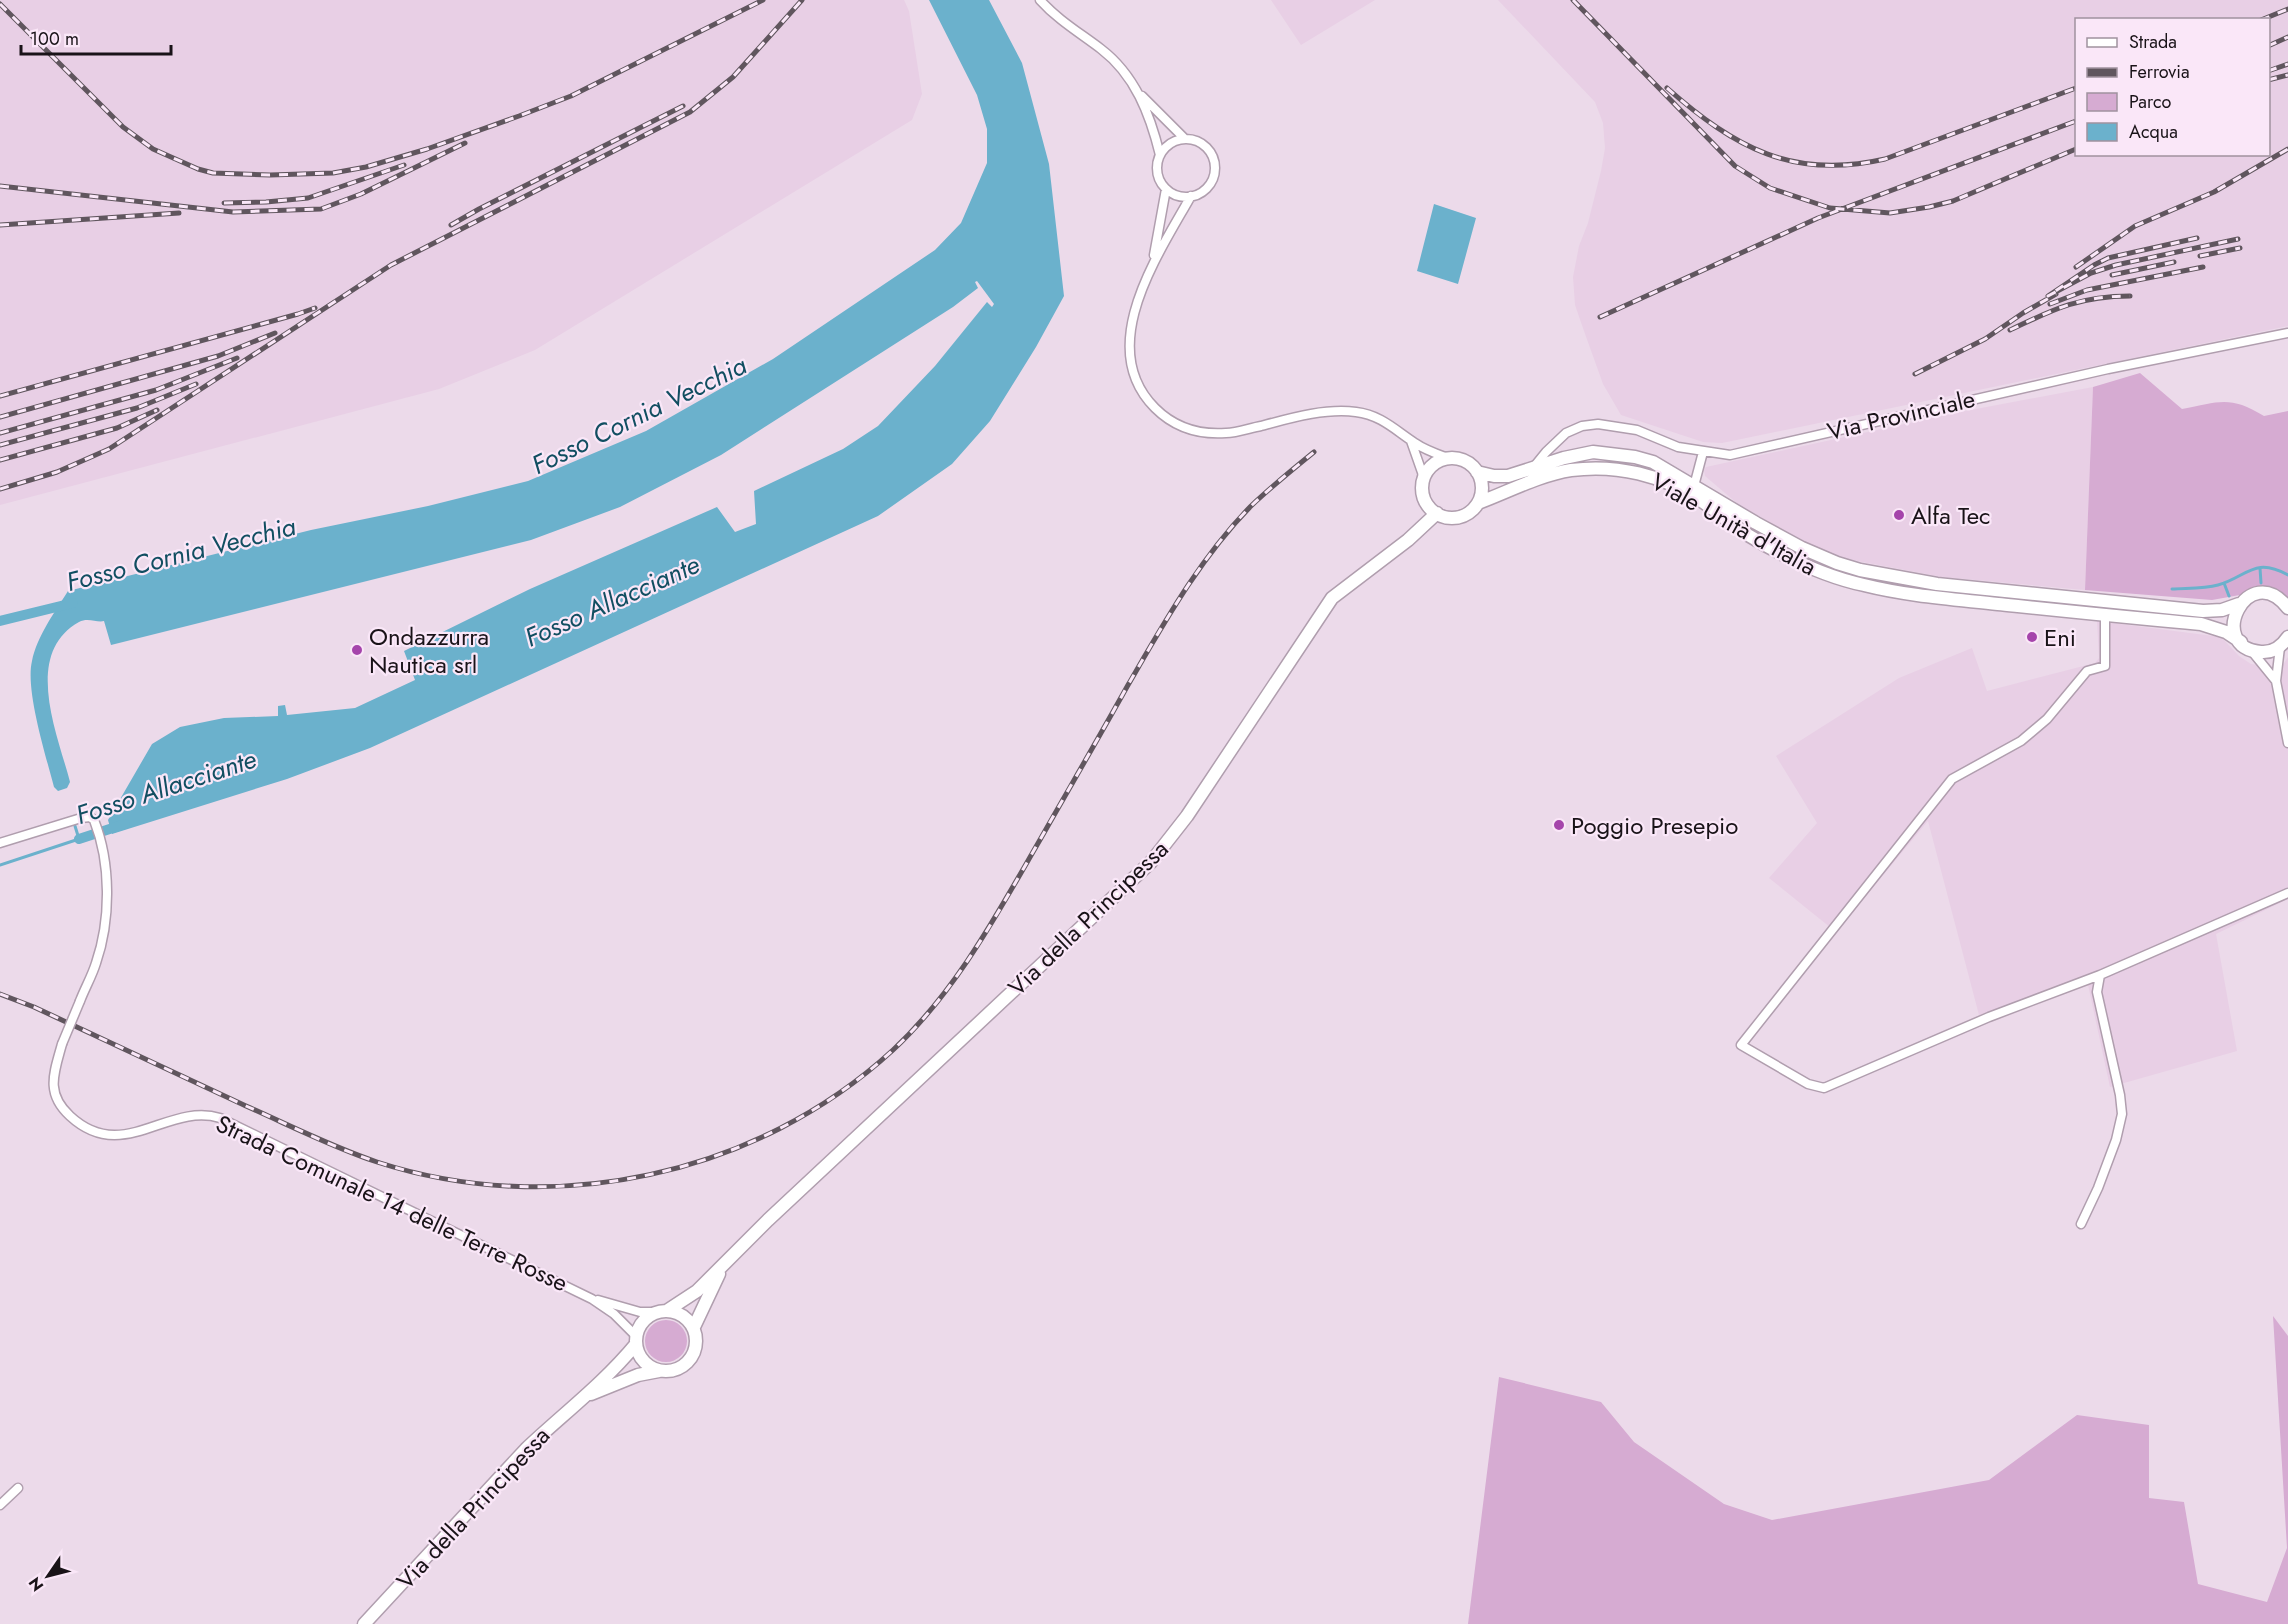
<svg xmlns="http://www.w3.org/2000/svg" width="2288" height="1624" font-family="Jost,sans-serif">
	<rect width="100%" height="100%" fill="#ecdaea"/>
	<path fill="#e8cfe5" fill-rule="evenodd" d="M0,0H904L909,11L922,94L912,120L535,350L439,389L0,505Z
		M1271,0H1375L1301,45Z
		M1498,0H2288V326L1722,443L1703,442L1621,415L1603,384L1584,331L1575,305L1573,277L1579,246L1588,223L1601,171L1605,148L1603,123L1595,102ZM2076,20H2268V154H2076Z
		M2093,387L2085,590L1942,577L1836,557L1801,540L1738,504L1705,476L1704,470L1706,467L1960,412Z
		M2097,621L2221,637L2239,656L2251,664L2281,668L2288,657V899L2216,934L2237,1051L2110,1087L2087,980L1979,1015L1928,821L1836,932L1769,878L1817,823L1776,756L1899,678L1972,648L1987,691L2095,663L2099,658Z"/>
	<path fill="#d6abd2" d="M2140,373L2182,409C2219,402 2230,395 2264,416L2288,411V598L2276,592L2262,591L2212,600L2085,590L2093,387Z
		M2273,1316L2288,1336V1624H1468L1499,1377L1601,1402L1634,1442L1724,1504L1772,1520L1989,1480L2077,1415L2149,1425V1498L2184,1502L2198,1584L2267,1602L2287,1548Z
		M645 1341a21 21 0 1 1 42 0a21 21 0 1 1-42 0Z"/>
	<path fill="#6bb1cc" d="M929,0H989L1022,63L1049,164L1064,296L1036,347L990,421L952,464L878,516L370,748L287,779L112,834L108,820L152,744L180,727L224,718L278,716V706L285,705L287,715L355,708L415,680L404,651L530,589L717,507L735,532L756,524L754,491L843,449L878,426L935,366L987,302L992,307L994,304L977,281L975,282L978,288L953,307L721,455L620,507L531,540L111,645L104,621C97,623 88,617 79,622C22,654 58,735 70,782L67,788L58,791L54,787C46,756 25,690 32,661C37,636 55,612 68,591L311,530L428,506L528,481L646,431L773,359L935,250L961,223L987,163V129L977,95Z
		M1434,204L1476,218L1458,284L1417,271Z"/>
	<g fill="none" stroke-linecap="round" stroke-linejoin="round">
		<path stroke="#6bb1cc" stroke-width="3" d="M2260,568L2261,583
			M2224,583L2229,596
			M2172,589C2187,588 2204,589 2218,585C2247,577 2254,556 2288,575
			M0,865L79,839L75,826"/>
		<path stroke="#6bb1cc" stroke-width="10" d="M0,621L73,603
			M79,839L125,824"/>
		<g stroke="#b09eae" stroke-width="11">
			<path id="minor" d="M1040,0C1058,20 1080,33 1101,49C1135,75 1150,114 1160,155
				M1142,96L1185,139
				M1157 168a29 29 0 1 1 58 0a29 29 0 1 1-58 0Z
				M1191,196C1158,255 1094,347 1155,408C1174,427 1199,435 1226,433C1237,433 1250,428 1261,426C1291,418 1325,408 1356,412C1381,415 1395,430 1415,443C1425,450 1437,454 1448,458
				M1154,255L1166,189
				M1411,441L1424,478
				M1533,468L1546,452L1566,433L1582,426L1598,424L1637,430L1678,447L1730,455L2108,369L2288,333
				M1694,486L1703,452
				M2280,647L2276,681L2288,743
				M2250,649L2276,681
				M0,843L81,818L90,817L94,820C111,863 111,919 96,963C92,976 85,988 80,1001
				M2100,975L1989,1017L1824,1088L1808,1084L1741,1045L1952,779L2021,741L2047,719L2087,671L2105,666V615
				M62,1044C54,1073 45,1093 70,1116C123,1165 167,1102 220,1118L592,1299L614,1314L636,1336
				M2081,1224L2098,1188L2116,1140L2122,1114L2120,1095L2097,992L2100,975L2288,893
				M598,1300L640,1312H655
				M0,1505L18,1488"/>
		</g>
		<g stroke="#b09eae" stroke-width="15">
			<path id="secondary" d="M1422 488a30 30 0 1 1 60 0a30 30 0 1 1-60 0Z
				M1477,472L1494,476H1508L1564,458L1593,452L1635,457L1653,462L1756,523L1802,548L1837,563L1860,570L1937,584L2203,611L2222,610L2239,604
				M1478,503C1508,492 1539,475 1571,470C1617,464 1662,475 1700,500C1717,511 1731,524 1748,535C1784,557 1822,576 1864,585C1908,596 1953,599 1998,604C2066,611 2133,618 2201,624L2226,632L2241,642
				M2288,608C2248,557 2204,648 2261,652C2273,653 2282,646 2288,637
				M668,1310L697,1291L768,1220L1151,862L1187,816L1332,598L1408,540L1437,513
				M636 1341a30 30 0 1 1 60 0a30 30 0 1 1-60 0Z
				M694,1327L719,1274
				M591,1394L638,1375L659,1371
				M364,1624L526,1449C563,1414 603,1384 636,1344"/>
		</g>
		<use href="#minor" stroke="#fff" stroke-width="8"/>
		<use href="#secondary" stroke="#fff" stroke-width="12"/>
		<g stroke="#60565e" stroke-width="5">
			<path id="rail" d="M1573,0L1735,166L1770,188L1830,208L1890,213L1929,207L1953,201L2076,149
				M0,4L123,127L153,149L198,169L213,173L270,175L333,173L366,167L427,149L519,116L571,96L763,0
				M2261,20L2288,9
				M2268,46L2288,37
				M2268,71L2288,64
				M2268,80L2288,75
				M1667,88C1735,148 1793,180 1885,159L2076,88
				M0,186L233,212L321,209L361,194L465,143
				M224,203L266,202L308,198L404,165
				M0,225L179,213
				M451,225L479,209L683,106
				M2197,238L2108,258L2094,265L2048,296L2091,273L2116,265L2238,239
				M2200,256L2240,248
				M2076,267L2135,226L2214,192L2288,149
				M2112,275L2174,262
				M2050,304L2087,290L2203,267
				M1600,317L1818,218L2076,121
				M2010,330C2054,309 2080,296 2130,296
				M1915,374L1985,339L2023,313L2056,294
				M0,396L298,314L315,308
				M0,417L218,356L275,333
				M0,433L156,390L237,358
				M0,445L137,408L196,384
				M0,460L117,428L157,410
				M0,489L57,472L109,449L391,265L690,112L733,77L802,0
				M0,994L34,1007C105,1040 175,1073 246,1106C289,1125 332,1147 377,1162C553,1219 756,1176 893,1050C955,992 995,918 1037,845C1067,792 1098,739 1128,685C1164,623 1200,558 1251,506C1271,487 1293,469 1314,452"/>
		</g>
		<use href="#rail" stroke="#fae7f8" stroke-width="3" stroke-dasharray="9" stroke-linecap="butt"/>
		<g stroke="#b09eae" stroke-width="11" stroke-linecap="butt">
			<path id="minor-bridge" d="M62,1044L80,1001"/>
		</g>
		<use href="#minor-bridge" stroke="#fff" stroke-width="8"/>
	</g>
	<g fill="#a544ab" stroke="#fae7f8" stroke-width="2">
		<circle cx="1899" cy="515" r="6"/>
		<circle cx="2032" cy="637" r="6"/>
		<circle cx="357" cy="650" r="6"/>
		<circle cx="1559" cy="825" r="6"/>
	</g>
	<g text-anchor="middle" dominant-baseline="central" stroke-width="4.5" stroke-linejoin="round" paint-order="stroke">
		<g font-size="24" fill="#191318" stroke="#fae7f8">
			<text transform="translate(1901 415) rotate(-13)">Via Provinciale</text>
			<text transform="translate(1734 524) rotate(29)">Viale Unità d'Italia</text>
			<text transform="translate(1088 918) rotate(-44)">Via della Principessa</text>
			<text transform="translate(392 1203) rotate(25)">Strada Comunale 14 delle Terre Rosse</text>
			<text transform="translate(473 1508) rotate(-47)">Via della Principessa</text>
		</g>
		<g font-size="24" fill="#191318" stroke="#fae7f8" text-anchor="start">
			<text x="1911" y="515">Alfa Tec</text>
			<text x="369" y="636">Ondazzurra<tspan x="369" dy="28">Nautica srl</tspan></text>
			<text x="2044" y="637">Eni</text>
			<text x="1571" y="825">Poggio Presepio</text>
		</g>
		<g font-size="26" font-style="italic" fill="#114e61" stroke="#fae7f8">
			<text transform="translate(639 415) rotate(-26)">Fosso Cornia Vecchia</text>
			<text transform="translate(181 554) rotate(-14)">Fosso Cornia Vecchia</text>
			<text transform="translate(612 601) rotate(-24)">Fosso Allacciante</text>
			<text transform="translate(166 787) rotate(-18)">Fosso Allacciante</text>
		</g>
	</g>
	<rect x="2075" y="18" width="195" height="138" fill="#fae7f8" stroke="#a0929e" stroke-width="1.5"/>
	<rect x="2087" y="38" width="30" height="9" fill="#ffffff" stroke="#a0929e" stroke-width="1.5"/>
	<text x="2129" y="48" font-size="18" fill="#191318">Strada</text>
	<rect x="2087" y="68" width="30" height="9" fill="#60565e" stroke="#a0929e" stroke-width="1.5"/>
	<text x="2129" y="78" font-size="18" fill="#191318">Ferrovia</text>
	<rect x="2087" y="93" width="30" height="18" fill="#d6abd2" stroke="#a0929e" stroke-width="1.5"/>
	<text x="2129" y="108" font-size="18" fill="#191318">Parco</text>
	<rect x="2087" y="123" width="30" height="18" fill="#6bb1cc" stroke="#a0929e" stroke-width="1.5"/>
	<text x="2129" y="138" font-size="18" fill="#191318">Acqua</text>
	<g transform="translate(48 1576) rotate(235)" stroke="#fae7f8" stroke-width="4.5" paint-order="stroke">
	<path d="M0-4.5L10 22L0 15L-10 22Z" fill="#191318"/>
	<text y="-9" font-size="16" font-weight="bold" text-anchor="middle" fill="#191318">N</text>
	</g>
	<path d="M21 45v9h150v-9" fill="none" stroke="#191318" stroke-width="3"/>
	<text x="30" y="45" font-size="18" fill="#191318" stroke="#fae7f8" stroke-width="4.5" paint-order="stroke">100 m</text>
</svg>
